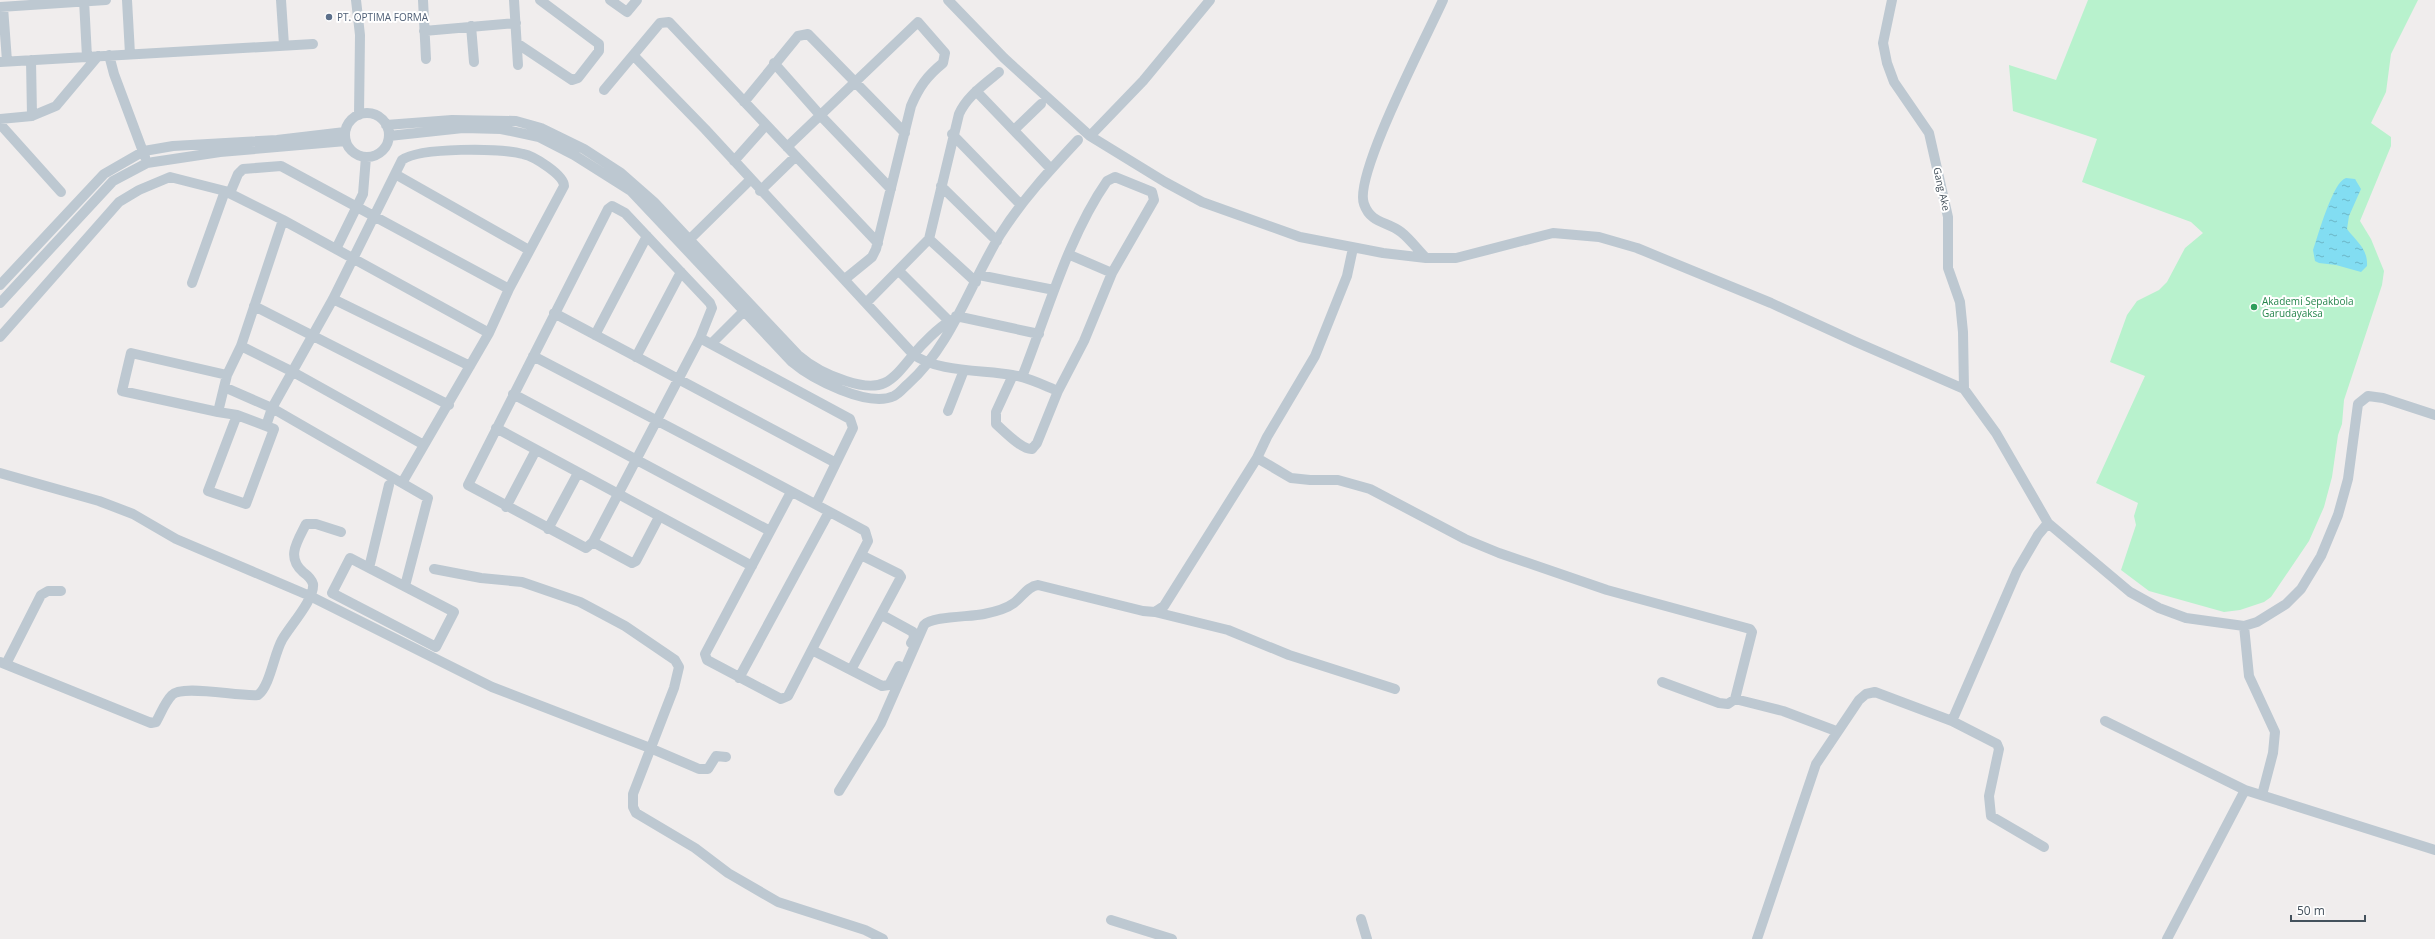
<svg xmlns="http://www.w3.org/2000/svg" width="2435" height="939" font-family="'Open Sans',sans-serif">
	<defs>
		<pattern id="water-ripples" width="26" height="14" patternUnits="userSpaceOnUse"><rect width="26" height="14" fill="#82ddf2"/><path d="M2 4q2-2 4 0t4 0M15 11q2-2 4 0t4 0" fill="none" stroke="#6cb6c7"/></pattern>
	</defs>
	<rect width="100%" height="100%" fill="#f0eded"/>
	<path fill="#b8f2cd" d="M2088,0H2418L2391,54L2386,92L2371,123L2391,137V146L2360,221L2371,239L2384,271L2382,285L2344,400L2342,424L2338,435L2332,477L2324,507L2309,541L2271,597L2264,602L2240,610L2224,612L2149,591L2121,570L2136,525L2134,516L2138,503L2096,483L2145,376L2110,362L2127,315L2137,301L2159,290L2167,282L2185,248L2203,233L2191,222L2082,182L2097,139L2013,111L2009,65L2056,80Z"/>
	<path fill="url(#water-ripples)" d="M2346,178L2355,179L2361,189L2349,216L2347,229C2357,242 2368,249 2367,266L2361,272L2336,265L2319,263L2315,261L2313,250C2318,236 2333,181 2346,178Z"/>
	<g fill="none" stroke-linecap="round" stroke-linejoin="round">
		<path stroke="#bdc8d1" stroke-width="10" d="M84,0L87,57
			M127,0L130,54
			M281,0L284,45
			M356,0L360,35L359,115
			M423,0L426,59
			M514,0L518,65
			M610,0L627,12L637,0
			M948,0L1004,58L1090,136L1165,182L1202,202L1300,237L1383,253L1426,258H1456L1553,233L1599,237L1637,248L1771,303L1856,342L1964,389L1996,433L2048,523L2130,592L2159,608L2186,618L2244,626L2257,622L2286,604L2301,589L2321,556L2338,515L2348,479L2358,404L2368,396L2383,398L2435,415
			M1892,0L1883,43L1887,63L1894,82L1929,133L1948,217V268L1960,302L1963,332L1964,389
			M0,7L106,0
			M3,7L7,61
			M471,26L474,62
			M424,31L516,23
			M518,44L572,80L578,78L599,51V44L540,0
			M109,55L114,74L145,157
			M634,56L705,129L913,354C935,372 984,370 1012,375C1027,377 1043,385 1058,391
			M31,60L32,116
			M0,62L313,44
			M774,63L820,115L891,189
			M604,90L660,23L669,22L878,243
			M976,91L1051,169
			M744,102L798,36L808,34L905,133
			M345 135a22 22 0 1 1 44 0a22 22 0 1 1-44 0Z
			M0,119L32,116L56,106L98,56
			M0,124L61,192
			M386,125L452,120L516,121L541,128L584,149L621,173L654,202L798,355C813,368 827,375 846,381C883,393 891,382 913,355C922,344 938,328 951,320
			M1014,130L1041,104
			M952,134L1020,204
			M389,136L463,128L501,129L539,137L574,155L631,191L792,362C812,379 868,408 894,396C900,393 903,388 908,384C951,346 970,284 1000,235C1022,200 1050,170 1078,140
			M1090,136L1143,81L1210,0
			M787,147L918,22L945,53L943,63C927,76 919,87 911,106L876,249L872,257L845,279
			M734,161L766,125
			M395,174L529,250
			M941,186L997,241
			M760,191L795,157
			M230,193L238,174L243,169L281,166L509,289
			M612,206L625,213L710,303L712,308L700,338L593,542L586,548L468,485L608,209Z
			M929,239L976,282
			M689,240L750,180
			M336,249L363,194L366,157
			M1070,255L1112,273
			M1426,258C1418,250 1410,239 1401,232C1387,221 1371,224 1364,204C1353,176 1428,34 1443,0
			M899,271L952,324
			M979,275L1054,290
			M192,283L225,191
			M0,285L104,174L144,151L173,146L277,140L345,132
			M333,299L470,366
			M0,303L113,181L147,163L220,152L346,141
			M866,303L929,239L959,114C967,96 984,85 999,72
			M254,306L449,405
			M554,313L836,463
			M956,316L1039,334
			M595,335L647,236
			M0,337L119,202L139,190L170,177L225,191L283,220L489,333
			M700,338L850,419L853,428L816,504
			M711,344L748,307
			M241,346L293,372L424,445
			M533,356C644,414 755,471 865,531L868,541L788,696L781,699L707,660L705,654L791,492
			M636,357L681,272
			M227,375L131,353L122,391L218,412L227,375L241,346L283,220
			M1013,375L996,412V424C1004,431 1022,450 1032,449L1037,443L1058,391L1084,341L1112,273L1154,200L1152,192L1115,177L1107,181C1068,237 1047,314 1022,377
			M224,387L272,408L428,498L405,586
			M513,394L770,531
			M948,411L964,370
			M218,412L237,415L274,429L246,504L208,491L237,415
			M266,426L272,408L333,299L402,160C420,147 501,148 523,154C534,156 564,175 564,186L509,289L489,333L402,483
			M496,428L752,566
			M1257,458L1291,478L1310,480H1338L1370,489L1465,539L1499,553L1607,590L1750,629L1752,632L1735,699L1783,711L1836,731
			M0,473L99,501L133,514L176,539L310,596L492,687L650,748L699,769H708L716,756L726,757
			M506,507L536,450
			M548,529L578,473
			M593,542L632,563L636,561L659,517
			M350,558L454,612L436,647L332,593Z
			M369,568L389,485
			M434,569L481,578L522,582L580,602L625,626L675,660L679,667L674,688L633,794V807L636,813L695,848L728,873L778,902L865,930L883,939
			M1155,612L1228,630L1289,655L1395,689
			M882,615L913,632L914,638L911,643
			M2244,626L2249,676L2275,732L2273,753L2262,795
			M812,650L882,686L889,685L899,666
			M0,662L151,723L156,722C161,713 165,702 172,695C182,684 239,697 258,695C270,686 274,654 282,640C289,627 315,599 313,584C312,580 307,575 303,572C286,557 297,542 306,524H316L341,532
			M6,664L41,595L48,591H61
			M851,670L901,577L899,574L861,555
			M739,678L829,512
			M1662,682L1719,703L1728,704L1735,699
			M2105,721L2245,790
			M839,791L881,723L924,625C932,616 970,617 984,614C994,612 1006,609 1014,603C1022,597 1028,586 1038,585L1143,611L1155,612L1164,606L1257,458L1267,437L1315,356L1347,276L1353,248
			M2044,847L1991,816L1989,796L1999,749L1997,744L1952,721L2017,571L2038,535L2048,523
			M1361,919L1367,939
			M1111,920L1172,939
			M1757,939L1816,764L1859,700L1866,694L1875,692L1952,721
			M2167,939L2245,790L2435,850"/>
	</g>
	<circle fill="#5c6f8a" stroke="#fff" stroke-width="1.5" cx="329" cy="17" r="4"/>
	<circle fill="#2e9e5b" stroke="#fff" stroke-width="1.5" cx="2254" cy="307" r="4"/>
	<g text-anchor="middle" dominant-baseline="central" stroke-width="4" stroke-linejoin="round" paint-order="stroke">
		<g font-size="10" fill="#4e5e75" stroke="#fff" text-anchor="start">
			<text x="337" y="17">PT. OPTIMA FORMA</text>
		</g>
		<g font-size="10" fill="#44515c" stroke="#fff">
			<text transform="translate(1942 189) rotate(77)">Gang Ake</text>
		</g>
		<g font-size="10" fill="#27864d" stroke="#fff" text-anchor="start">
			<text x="2262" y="301">Akademi Sepakbola<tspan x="2262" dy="12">Garudayaksa</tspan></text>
		</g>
	</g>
	<path d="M2291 915v6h74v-6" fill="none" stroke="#44515c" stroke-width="2"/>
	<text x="2297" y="915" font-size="12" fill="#44515c" stroke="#ffffff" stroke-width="3" paint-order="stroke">50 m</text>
</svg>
